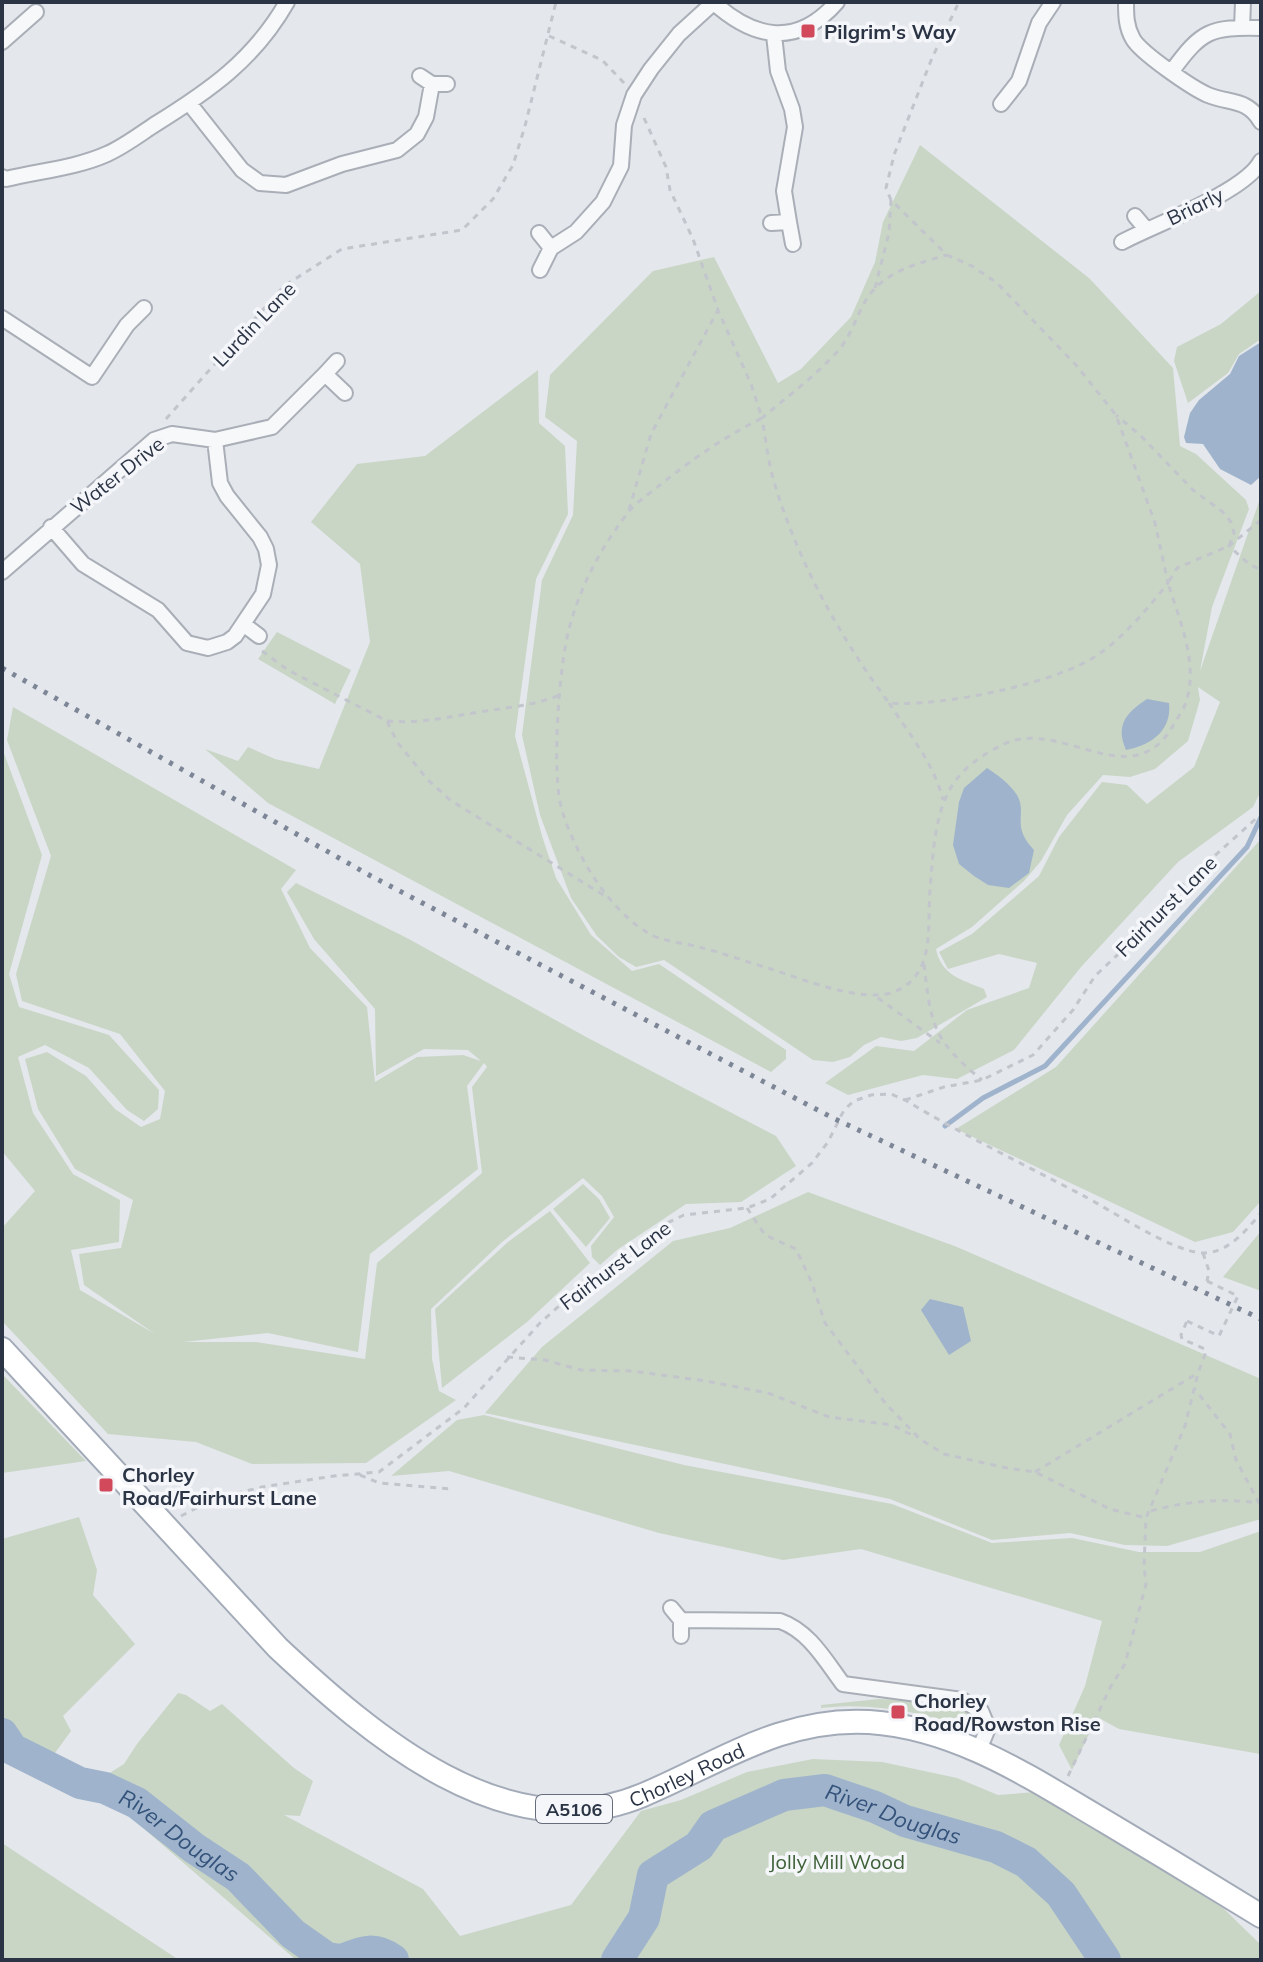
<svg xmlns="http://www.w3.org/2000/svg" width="1263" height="1962" font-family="Mulish,sans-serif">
	<rect width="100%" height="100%" fill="#e4e7ec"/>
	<path fill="#c9d6c5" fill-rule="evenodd" d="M920,145L1089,278L1173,368L1180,446L1196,454L1246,500L1249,509L1212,607L1200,671L1261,496V791L1253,807L1178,862L1081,967L1014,1050L957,1079L923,1075L848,1095L825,1083L876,1046L914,1051L967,1010L1029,988L1037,963L999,954L948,969L939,952L972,934L1039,876L1059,837L1102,782L1127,785L1147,804L1194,767L1220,702L1198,687L1200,700L1188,741L1155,769L1130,777L1103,775L1067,815L1041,861L1024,881L972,927L936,949C941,975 962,980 984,989L987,997L917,1038L901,1041L881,1037L864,1045L850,1057L833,1062L813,1060L664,960L636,967L619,957L597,936L571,898L540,815L522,735L542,580L573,515L577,441L545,417L550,375L653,271L714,257L778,383L801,369L851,317L875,262L883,222Z
		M1261,291V339L1239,354L1228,373L1188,403L1174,361L1177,347L1221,324Z
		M538,370L539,423L565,446L568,514L536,579L515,736L542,836L556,878L591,935L632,971L659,964L786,1050V1059L771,1072L268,803L205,749L238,761L248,747L275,759L319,769L370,642L360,564L311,522L357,464L425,456Z
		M277,632L351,670L335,704L258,659Z
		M13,707L296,870L281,889L310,948L367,1007L375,1082L417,1057L463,1055L481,1061L468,1050L424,1049L376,1076L375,1009L314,939L287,892L296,883L407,938L588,1038L776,1136L796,1166L741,1202L686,1204L617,1250L600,1265L592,1257L591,1246L614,1217L602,1196L583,1178L502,1242L431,1309L432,1359L439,1391L456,1400L366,1463L252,1464L196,1442L108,1434L2,1321V1228L35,1191L2,1151V748L42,855L9,974L19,1007L109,1035L159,1090L158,1109L144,1121L127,1110L89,1068L45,1045L18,1057L33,1113L73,1174L120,1200L119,1242L71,1250L80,1290L155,1334L84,1285L79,1254L121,1248L133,1200L75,1169L38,1109L25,1059L47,1052L86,1076L115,1109L141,1127L160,1119L165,1091L120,1034L22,1001L16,974L51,856L7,740ZM484,1063L487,1067L472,1087L482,1173L377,1263L365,1359L256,1342H183L268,1333L358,1352L370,1254L478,1169L467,1086Z
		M1261,839V1201L1233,1232L1195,1242L956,1129L1056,1067Z
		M583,1184L599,1199L610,1218L586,1247L553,1209Z
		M808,1192L957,1247L1261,1379V1519L1167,1546L1125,1545L1070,1533L992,1540L890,1499L485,1413L542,1347L673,1241L730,1228Z
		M550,1211L590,1263L527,1322L442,1388L435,1309L508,1242Z
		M1261,1231V1291L1223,1277Z
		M2,1374L86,1461L2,1473Z
		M484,1415L684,1465L892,1504L992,1543L1072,1538L1139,1552H1200L1261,1531L1260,1754L1119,1729L1097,1717L1072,1770L1059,1745L1085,1686L1102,1621L861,1549L783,1560L659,1533L449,1471L391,1476L457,1420Z
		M79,1517L97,1570L93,1595L135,1644L63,1716L71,1731L52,1757L5,1730L2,1719V1539Z
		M178,1693L186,1695L210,1711L222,1704L294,1768L313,1781L300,1816L284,1815L423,1889L460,1936L571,1905L641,1811L681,1800L747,1772L813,1759L882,1762L957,1778L998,1795L1036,1792L1223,1908L1261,1945V1960H296L92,1784L124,1764L137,1744Z
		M879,1699C910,1700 941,1699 969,1713L974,1725L970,1729C922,1712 873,1702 821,1708V1705Z
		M2,1843L179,1960H2Z"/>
	<path fill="#9fb4cc" d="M1261,342V476L1251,485L1220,469L1203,444L1186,443L1184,437L1190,413L1199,400L1230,374L1239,356Z
		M1147,699L1169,703C1172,731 1151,745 1126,750C1115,725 1126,713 1147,699Z
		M987,768C998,775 1010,784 1017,795C1028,814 1010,825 1034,850L1029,873L1009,888L988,885L974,876L959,864L953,845L959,802L964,788Z
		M930,1299L963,1307L971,1341L949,1355L921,1310Z"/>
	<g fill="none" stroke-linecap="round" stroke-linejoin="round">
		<path stroke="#9fb4cc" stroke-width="5" d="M945,1126L983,1098L1045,1066L1247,847L1261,817"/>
		<g stroke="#9fb4cc" stroke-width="32">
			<path id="s1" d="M2,1734L12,1749L80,1783L105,1788L137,1803L194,1848L238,1877L293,1934L327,1958L341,1960"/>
			<path d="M342,1960C362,1952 374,1946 393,1960"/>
			<path id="s2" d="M617,1960L644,1918L653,1875L699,1846L713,1826L784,1795L825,1790L875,1807L905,1821L996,1847L1026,1862L1061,1894L1105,1960"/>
		</g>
		<g stroke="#a9aeb7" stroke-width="18">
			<path id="minor" d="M713,2C754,39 797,48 837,2
				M1126,2C1126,15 1126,27 1133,39C1141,53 1192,88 1208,95C1230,104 1247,98 1261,122
				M1242,28L1243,2
				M774,35L778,71L792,109L795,127L784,191L789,222
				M2,42L36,12
				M1172,71C1202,30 1210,27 1261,28
				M420,76L432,84H447
				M189,103L242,170L260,183L286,185L342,164L397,150L417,134L426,117L432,84
				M1001,104L1019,81L1039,23L1053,2
				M2,177L6,179C38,171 76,168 107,154C123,147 139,135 154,125C209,91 254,60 287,2
				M1135,216L1146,229
				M771,223L789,222L793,244
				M539,233L551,248
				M1122,242C1156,224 1245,192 1261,161
				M540,270L551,248L576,232L603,202L621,166L624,125L634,95L651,69L679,34L713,3
				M2,318L92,377L127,325L144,308
				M337,361L325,374L345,393
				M51,527L83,564L158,610L187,643L208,648L227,642L235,636L263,594L269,565L266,549L260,537L227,496L220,483L215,440
				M2,572L154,440L172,434L215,440L272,427L325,374
				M243,624L259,636
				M671,1608L681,1620V1636
				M681,1620L780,1621C809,1631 825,1660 843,1684L962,1700L981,1711L988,1728L979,1750"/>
		</g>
		<g stroke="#a3abb8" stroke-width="26">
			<g id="primary">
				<path id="s3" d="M2,1349L278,1648C370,1734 506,1853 643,1795C719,1763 782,1717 869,1722C958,1728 1031,1778 1106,1822C1158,1853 1209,1884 1261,1916"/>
			</g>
		</g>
		<path stroke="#c2c5cb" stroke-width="3" stroke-dasharray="6 6" stroke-linecap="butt" d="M549,36L602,60L625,84
			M644,118L666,167L670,190L693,239L718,310L751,384L762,418C724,437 688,462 655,489C645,497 634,504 627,514C600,549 580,587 569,629C559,667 551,773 562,810C575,854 608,909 648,933C661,941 683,943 699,947C723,953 747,962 771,969C802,979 866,1005 896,991C936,974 927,925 930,890C933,855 934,809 956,780C967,765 987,752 1004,744C1063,717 1134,800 1175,722C1179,716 1184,709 1186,702C1199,664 1179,619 1168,583L1177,568L1229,546L1234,533L1231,522L1223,512L1193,490L1141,436L1116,415
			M891,200L886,188L894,155L932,58L959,2
			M875,288L889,233L891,200L947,255L972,266L997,283L1076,365L1116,415L1155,523L1168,583C1148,608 1126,635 1099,654C1057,684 940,707 889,703C840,637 799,564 775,485C768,463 766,440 762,418C787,397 815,376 837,352C848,340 854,324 861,309C878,273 912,265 947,255
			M166,419L284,286L342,249L462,230L493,199L513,165L525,126L556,2
			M629,510L651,434L718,310
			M1261,520L1229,546L1249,564L1261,570
			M262,651L288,670L387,721L397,742L428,780L450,800L605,896
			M889,703C909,734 934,763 943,800
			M387,721C424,724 451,716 486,711C512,707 535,705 560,695
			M924,964C931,1026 933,1040 982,1080
			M878,998L940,1043
			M905,1100L944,1087L982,1080L1033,1055L1073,1010L1095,976L1147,927L1167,899L1261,814
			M747,1208L765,1235L796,1249L812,1283L825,1323L886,1404L920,1439L944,1454L1007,1468L1035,1472L1110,1509L1146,1518
			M1203,1253L1209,1271L1207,1281
			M507,1357L545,1360L581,1370L632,1371L706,1381L768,1393L829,1417L892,1425L916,1437
			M1035,1472L1198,1373
			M360,1475L379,1483L451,1489
			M1151,1511C1186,1501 1223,1498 1259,1503L1236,1460L1230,1434L1194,1388
			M181,1516L214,1499L262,1487L334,1476L379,1472L464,1408L539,1324L580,1287L627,1257L667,1223L684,1215L747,1208L770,1199L812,1163L828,1142L844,1110L854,1101L871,1095L891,1094L905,1100C963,1135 1023,1164 1082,1195C1111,1210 1172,1252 1203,1253C1229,1253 1246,1230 1261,1213
			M1068,1776L1111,1686L1125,1664L1146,1584L1144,1566L1146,1518L1185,1426L1198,1373L1206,1352L1205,1349L1182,1339L1181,1335L1187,1321"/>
		<use href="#minor" stroke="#f7f8fa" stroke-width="14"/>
		<use href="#primary" stroke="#fff" stroke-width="22"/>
		<path stroke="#7d8696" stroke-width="5" stroke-dasharray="4 8" stroke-linecap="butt" d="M2,668L371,876L833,1118L1261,1319"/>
		<path stroke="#c2c5cb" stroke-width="3" stroke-dasharray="6 6" stroke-linecap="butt" d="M1187,1321L1219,1336L1238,1296L1207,1281"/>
	</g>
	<g fill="#d1495b" stroke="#f4f6f9" stroke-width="3">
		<rect x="800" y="23" width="16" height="16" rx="4"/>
		<rect x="98" y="1477" width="16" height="16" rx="4"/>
		<rect x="890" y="1704" width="16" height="16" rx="4"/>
	</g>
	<g text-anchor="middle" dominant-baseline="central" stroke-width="7" stroke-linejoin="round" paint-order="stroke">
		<rect fill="#f4f6f9" stroke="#676e7b" stroke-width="2" x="536" y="1795" width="76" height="28" rx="6"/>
		<g font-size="18" font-weight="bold" fill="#2b3445">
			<text x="574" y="1809">A5106</text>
		</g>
		<g font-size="20" font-weight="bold" fill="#2b3445" stroke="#f4f6f9" text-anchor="start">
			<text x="824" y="31">Pilgrim's Way</text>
			<text x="122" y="1474">Chorley<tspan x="122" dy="23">Road/Fairhurst Lane</tspan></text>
			<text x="914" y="1700">Chorley<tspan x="914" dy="23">Road/Rowston Rise</tspan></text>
		</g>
		<g font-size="20" fill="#2b3445" stroke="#f4f6f9">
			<text transform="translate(1195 206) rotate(-26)">Briarly</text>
			<text transform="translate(254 324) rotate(-46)">Lurdin Lane</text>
			<text transform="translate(117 475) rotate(-38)">Water Drive</text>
			<text transform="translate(1166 906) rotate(-45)">Fairhurst Lane</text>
			<text transform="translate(615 1265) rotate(-37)">Fairhurst Lane</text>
			<text stroke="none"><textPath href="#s3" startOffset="872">Chorley Road</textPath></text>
		</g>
		<g font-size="20" fill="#3f6138" stroke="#f4f6f9">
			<text x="837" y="1861">Jolly Mill Wood</text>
		</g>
		<g font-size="22" font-style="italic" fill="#34527a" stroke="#f4f6f9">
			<text stroke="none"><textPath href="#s2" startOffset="364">River Douglas</textPath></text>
			<text stroke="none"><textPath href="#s1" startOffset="208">River Douglas</textPath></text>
		</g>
	</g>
	<rect width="1263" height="1962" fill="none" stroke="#2b3445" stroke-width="8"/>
</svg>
